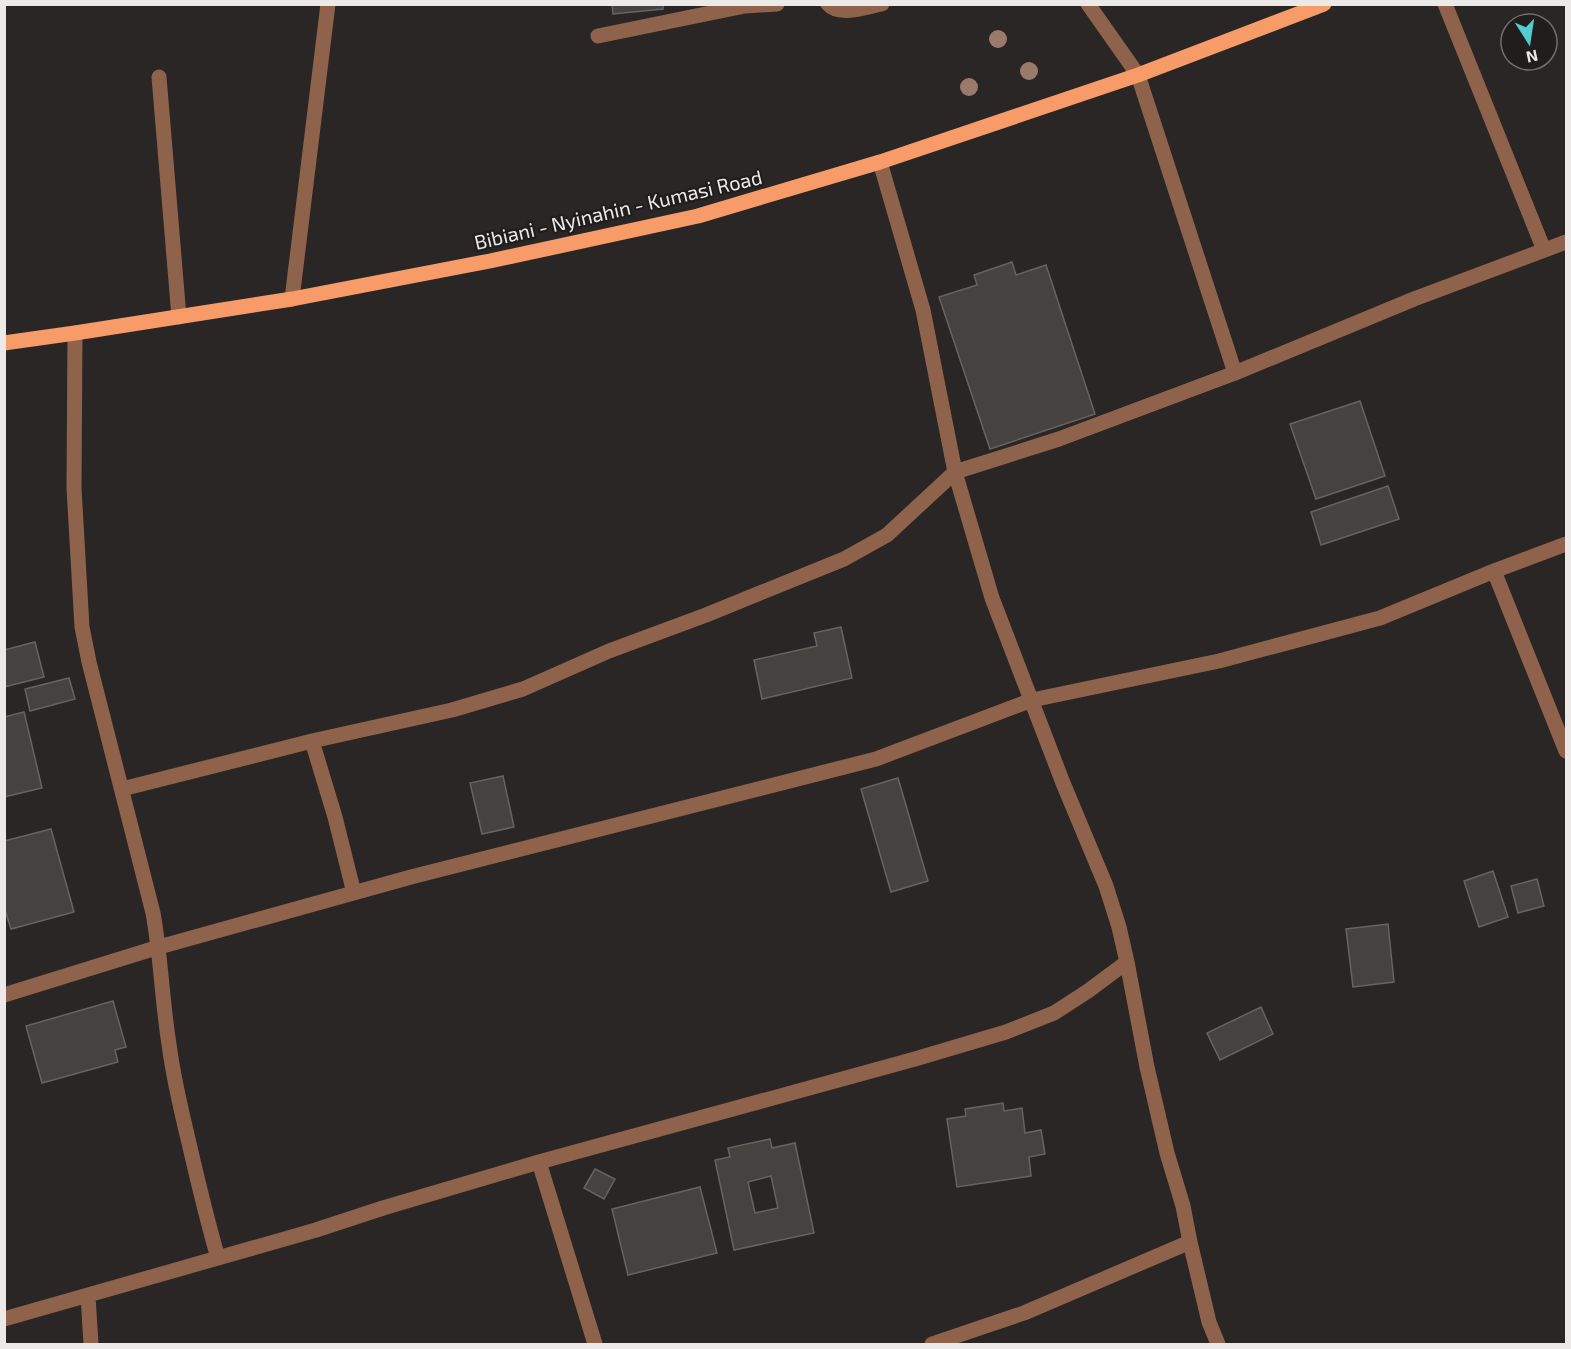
<svg xmlns="http://www.w3.org/2000/svg" width="1571" height="1349" font-family="'Exo 2',sans-serif">
	<rect width="100%" height="100%" fill="#292625"/>
	<path fill="#454240" stroke="#676361" stroke-width="1.5" fill-rule="evenodd" d="M612,4H663V9L613,14Z
		M1012,262L1016,275L1046,265L1095,414L990,449L939,297L977,285L974,275Z
		M1360,401L1385,476L1316,499L1290,424Z
		M1388,486L1399,519L1321,545L1311,512Z
		M841,627L852,678L762,699L754,660L817,646L814,633Z
		M35,642L44,677L4,687V650Z
		M69,678L75,699L30,711L25,689Z
		M24,712L42,788L4,797V717Z
		M503,776L514,827L482,834L470,783Z
		M898,778L928,881L891,892L861,789Z
		M51,829L74,912L11,929L4,907V841Z
		M1493,871L1508,917L1479,927L1464,881Z
		M1537,879L1544,906L1518,913L1511,886Z
		M1388,924L1394,982L1353,987L1346,929Z
		M113,1001L126,1047L115,1050L118,1062L42,1083L26,1026Z
		M1261,1007L1273,1034L1220,1060L1207,1033Z
		M1003,1103L1004,1111L1022,1108L1025,1133L1041,1130L1045,1154L1029,1157L1031,1176L957,1187L947,1119L966,1116L965,1109Z
		M770,1139L772,1148L795,1143L814,1233L734,1250L715,1160L730,1157L728,1148ZM771,1176L778,1208L755,1213L748,1182Z
		M595,1169L615,1179L604,1199L584,1188Z
		M700,1187L717,1253L628,1275L612,1209Z"/>
	<g fill="none" stroke-linecap="round" stroke-linejoin="round">
		<path stroke="#8f634b" stroke-width="15" d="M828,4C839,17 866,7 882,4
			M1088,4L1138,75L1235,373
			M1445,4L1544,250
			M598,36L745,6L777,4
			M159,77L179,317
			M880,162L923,310L955,472L992,598L1063,783L1106,886L1119,927L1127,962L1147,1067L1167,1153L1183,1206L1190,1242L1209,1322L1218,1344
			M292,299L328,4
			M75,333L74,488L82,627L89,662L153,913C161,957 162,1001 169,1044C173,1077 181,1110 189,1143C198,1182 207,1220 218,1258
			M1494,571L1566,751
			M312,741L335,817L354,893
			M122,789L312,741L452,710L523,689L609,651L706,615L844,559L887,535L955,472L1059,439L1235,373L1414,299L1566,242
			M4,995L159,947L411,877L876,759L1032,700L1219,661L1380,618L1494,571L1566,544
			M539,1162L595,1344
			M88,1296L91,1344
			M4,1319L316,1230L383,1208L539,1162L915,1059L1006,1032L1054,1013L1088,991L1127,962
			M932,1344L1024,1313L1190,1242"/>
		<path stroke="#f79c69" stroke-width="15" d="M4,343L75,333L292,299L490,261L698,216L880,162L1138,75L1324,4"/>
	</g>
	<g fill="#9a7b6b">
		<circle cx="998" cy="39" r="9"/>
		<circle cx="1029" cy="71" r="9"/>
		<circle cx="969" cy="87" r="9"/>
	</g>
	<g text-anchor="middle" dominant-baseline="central" stroke-width="4.5" stroke-linejoin="round" paint-order="stroke">
		<g font-size="20" fill="#eceae9" stroke="#201d1c">
			<text transform="translate(618 209) rotate(-13)">Bibiani - Nyinahin - Kumasi Road</text>
		</g>
	</g>
	<rect width="1571" height="1349" fill="none" stroke="#eceae9" stroke-width="12"/>
	<g transform="translate(1529 42) rotate(168)"><circle r="28" fill="#201d1c" stroke="#726f6e" stroke-width="1.5"/>
	<path d="M0-4.5L10 22L0 15L-10 22Z" fill="#51ccd2"/>
	<text y="-9" font-size="16" font-weight="bold" text-anchor="middle" fill="#eceae9">N</text>
	</g>
</svg>
